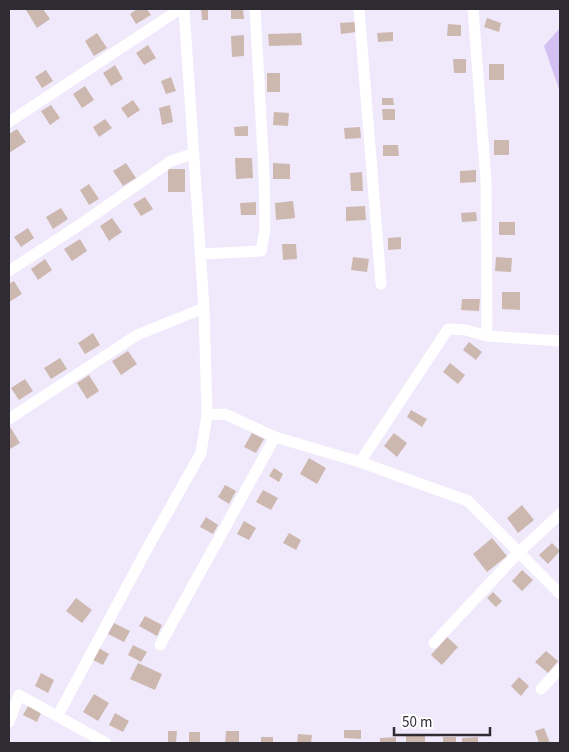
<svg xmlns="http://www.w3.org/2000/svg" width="569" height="752" font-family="'Source Sans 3',sans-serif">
	<rect width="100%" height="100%" fill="#f0e9fc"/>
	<path fill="#d3bff1" d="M560,28V92L544,46Z"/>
	<path fill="#cdb8b0" d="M28,9H43L50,19L37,28L26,10Z
		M137,9H147L151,15L136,24L130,14Z
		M201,9H208V20H202Z
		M231,9H243L244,19H231Z
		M487,18L501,23L499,32L484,27Z
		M355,22L356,32L341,34L340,23Z
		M448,24L461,25V36H447Z
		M393,32V41L378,42L377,33Z
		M97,33L107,48L94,56L85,41Z
		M301,33L302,45L269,46L268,34Z
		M244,35V56L232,57L231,36Z
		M148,45L156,58L144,65L136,53Z
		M453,59H466V73H454Z
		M489,64H504V80H489Z
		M115,65L123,79L111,86L103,73Z
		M46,70L53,81L42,88L35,77Z
		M267,73H280V92H267Z
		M171,77L176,91L166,94L161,81Z
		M85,86L94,100L82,108L73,94Z
		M382,98H393L394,105H382Z
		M133,100L140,110L128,118L121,108Z
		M51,105L60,118L50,125L41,111Z
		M170,105L173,122L162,125L159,108Z
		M382,109H395V120H383Z
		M274,112L289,113L288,126L273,125Z
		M105,119L112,128L99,137L93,127Z
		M248,126V136H235L234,127Z
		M360,127L361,138L345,139L344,128Z
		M17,129L26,142L9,153V134Z
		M494,140H509V155H494Z
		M383,145H398L399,156H383Z
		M235,158H252L253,178L236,179Z
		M126,163L136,178L123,186L113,171Z
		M273,163L290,164V179H273Z
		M168,169H185V192H168Z
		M476,170V182L460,183V171Z
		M362,172L363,191H351L350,173Z
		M89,184L99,199L89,205L80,190Z
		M145,197L153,209L141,216L133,204Z
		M293,201L295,218L276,220L275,203Z
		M256,202V215H241L240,203Z
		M365,206L366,220L346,221V207Z
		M61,208L68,219L53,229L46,217Z
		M476,212L477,221L462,222L461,213Z
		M112,218L122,232L109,241L100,226Z
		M499,222H515V235H499Z
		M28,228L34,238L21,247L14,237Z
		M401,237V249L388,250V238Z
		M80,239L87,251L72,261L64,249Z
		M282,244H296L297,259L283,260Z
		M353,257L369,259L367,272L351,270Z
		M496,257L512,258L511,272L495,271Z
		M45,259L52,270L38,280L31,269Z
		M14,281L22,294L9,302V284Z
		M502,292H520V310L502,309Z
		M462,299H480L479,311L461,310Z
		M93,333L100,345L85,354L78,343Z
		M469,342L482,352L476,360L463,350Z
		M128,351L137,364L121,375L112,361Z
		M60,358L67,369L51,379L44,368Z
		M450,363L465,375L458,384L443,372Z
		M89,375L99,391L87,399L77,383Z
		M25,379L33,391L19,400L11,388Z
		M411,410L427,419L422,427L407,417Z
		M9,425L20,443L10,449L9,448Z
		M252,433L264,439L256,453L244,447Z
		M394,433L407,443L397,457L384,446Z
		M309,458L326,468L317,484L300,474Z
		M274,468L283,474L279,482L269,476Z
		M225,485L236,491L229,504L218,497Z
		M263,490L278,498L271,510L256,502Z
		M522,505L534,520L518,533L507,518Z
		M206,517L218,525L213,534L200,527Z
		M244,521L256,528L249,540L237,534Z
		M289,533L301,540L296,550L283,543Z
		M492,538L507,556L487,572L473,554Z
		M552,543L560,551L548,564L539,555Z
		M522,570L533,580L522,591L512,581Z
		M493,592L502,601L496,607L487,598Z
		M76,598L92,610L82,623L66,611Z
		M145,616L162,625L157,636L139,626Z
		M114,623L130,631L124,642L108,634Z
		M447,637L458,647L442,665L431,655Z
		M133,645L147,652L141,662L128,655Z
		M99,648L109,654L103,665L93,660Z
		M546,651L558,661L548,673L535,662Z
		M138,663L162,674L155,690L130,679Z
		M41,673L54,680L48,693L35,686Z
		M519,677L529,686L521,696L511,686Z
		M94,694L109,703L98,721L83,712Z
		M28,706L41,713L37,722L23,715Z
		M115,713L129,721L123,732L109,725Z
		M544,728L550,743H539L535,731Z
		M344,730H361V739L344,738Z
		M168,731H177L176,743H168Z
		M226,731H239V743H225Z
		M189,732H200V743H189Z
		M298,734L312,735L311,743H297Z
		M425,735V743H406V736Z
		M261,737H273V743H261Z
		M396,737V743H380V738Z
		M443,737H456V743H443Z
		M478,737V743H462V738Z"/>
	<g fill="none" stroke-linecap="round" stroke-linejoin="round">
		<path stroke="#fff" stroke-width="11" d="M359,9L381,284
			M473,9L486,181L487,336
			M9,122L180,9
			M202,254L261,251L265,229L264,173L255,9
			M9,271L78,226L171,161L192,154
			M207,415L225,414L275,437L360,462L468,501L560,594
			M9,419L137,335L204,308
			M360,462L448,329L466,330L487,336L560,341
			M434,643L519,552L560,514
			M160,645L275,437
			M541,689L560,669
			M58,715L148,547L201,453L207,415L204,308L184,9
			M9,722L19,695L106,743"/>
	</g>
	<rect width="569" height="752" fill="none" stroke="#2e2b33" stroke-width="20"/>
	<path d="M394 727v8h96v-8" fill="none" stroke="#2e2b33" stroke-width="2.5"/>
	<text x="402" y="727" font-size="15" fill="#2e2b33" stroke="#ffffff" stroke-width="4" paint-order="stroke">50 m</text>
</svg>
